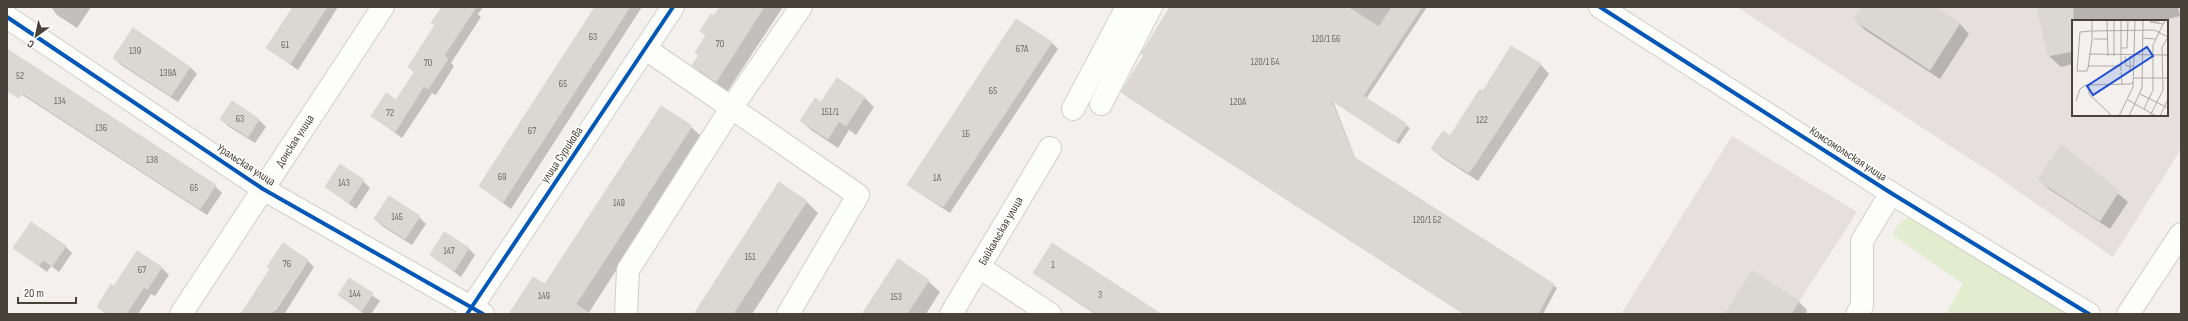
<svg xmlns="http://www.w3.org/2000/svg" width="2188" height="321" font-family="'Sofia Sans Condensed',sans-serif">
	<rect width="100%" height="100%" fill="#f3f0ed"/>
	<path fill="#e5e0dd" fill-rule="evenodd" d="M1737,7H2181V149L2113,257L1995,175ZM2073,21H2167V115H2073Z
		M1732,136L1857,212L1791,314H1621Z"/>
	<path fill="#e2ecce" d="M1909,216L1921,221L2067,314H1946L1963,284L1893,235L1896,227Z"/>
	<path fill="#0003" d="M51,7H91L77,28L57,15Z
		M294,7H338L298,70L267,48Z
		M443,7H483L478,14L481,17L451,63L454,66L436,95L432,93L402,138L372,116L396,102L415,73L409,67L436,26L433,23Z
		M596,7H642L511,209L480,186Z
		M721,7H783L727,92L705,77L693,65L699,56L696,53L707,36L701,31Z
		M1171,7H1427L1366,99L1410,128L1399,144L1333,101L1356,160L1557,288L1543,314H1464L1126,96L1122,92L1145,56L1142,54Z
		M1864,7H1933L1960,24L1969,34L1940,79L1865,30L1855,20Z
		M2038,7H2178L2180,16L2161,21H2073V64L2061,67L2049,56Z
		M133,30L190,67L197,74L178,102L121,65L114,58Z
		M1051,42L1058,49L950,213L916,191L909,184Z
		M1511,47L1541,65L1549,74L1478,181L1441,157L1432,149L1450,137L1484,92Z
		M7,57L215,186L222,193L207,215L7,85Z
		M864,97L874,107L856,135L849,130L838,148L811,130L801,121L822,104Z
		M232,103L259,120L266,127L255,143L228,126L221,119Z
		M691,127L702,137L588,314H510L545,286Z
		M2061,146L2128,202L2110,229L2049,189L2039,180Z
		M363,181L370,188L356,209L326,187Z
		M806,201L818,213L752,314H695Z
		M419,217L426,224L412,245L382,226L375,219Z
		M65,246L72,253L59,272L51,266L47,272L14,248Z
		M468,248L475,255L461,277L431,255Z
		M138,252L162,268L169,275L155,296L151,294L138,314H106L98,307L115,288Z
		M308,261L314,267L285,313L286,314H242L276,310Z
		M1035,272L1159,314H1095L1042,279Z
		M1752,273L1799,302L1807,310L1806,314H1726Z
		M349,279L380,301L371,314H364L339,295Z
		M928,281L940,292L926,314H863Z"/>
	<path fill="#dbd8d4" stroke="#dbd7d3" d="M293,7H327L290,64L266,48Z
		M442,7H476L444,56L448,59L428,89L424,86L395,132L371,116L386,93L396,100L415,71L408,67L435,25L431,23Z
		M595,7H630L503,202L479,186Z
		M720,7H764L716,82L692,65L699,55L695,53L706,35L700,31L711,14L714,16Z
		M1170,7H1348L1379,27L1392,7H1422L1363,96L1407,124L1395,142L1331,100L1354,157L1554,284L1538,314H1464L1121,92L1144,55L1141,54Z
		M1862,7H1935L1960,23L1930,70L1854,20Z
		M2037,7H2073V51L2048,56Z
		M1016,19L1052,42L943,207L907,185Z
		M133,28L190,67L171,96L113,58Z
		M1511,46L1541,64L1469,173L1431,149L1443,131L1450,136L1480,89L1483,91Z
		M7,49L216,185L200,209L22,93L19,98L7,91Z
		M837,78L865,97L846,126L839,121L828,139L800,121L815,98L821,102Z
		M232,101L259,119L248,137L220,119Z
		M661,106L692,126L576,304L590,314H509L533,277L545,284Z
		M2061,145L2119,191L2100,221L2038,180Z
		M340,164L364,180L349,203L325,187Z
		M779,182L807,201L733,314H694Z
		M389,196L420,216L405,239L374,219Z
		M31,222L66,246L52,266L43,260L39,266L13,248Z
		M444,232L469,248L454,271L430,255Z
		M283,243L308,260L272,314H241L270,269L267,267Z
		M1052,243L1115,284L1161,314H1097L1063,292L1033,273Z
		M137,251L162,267L147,290L144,287L126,314H108L97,307L111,284L114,286Z
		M898,259L929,280L907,314H862Z
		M1752,271L1799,301L1791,314H1725Z
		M349,278L373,293L362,311L338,295Z"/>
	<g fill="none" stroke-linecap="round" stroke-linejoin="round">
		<g stroke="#d1cecb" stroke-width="24">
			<path id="minor" d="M1600,7L1891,193L2089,314
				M7,17L263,189L483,314
				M646,49L858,195L788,314
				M1101,104L1151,7
				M1073,109L1127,7
				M979,267L1050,314
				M181,314L383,7
				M467,314L673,7
				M626,314L628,270L732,107L801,7
				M951,314L1050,148
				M1857,314L1862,306V241L1891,193
				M2128,314L2181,234"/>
		</g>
		<use href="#minor" stroke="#fdfdfc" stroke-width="22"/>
		<g stroke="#fff" stroke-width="6">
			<path id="cycleway" d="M1600,7L1891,193L2089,314
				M7,17L263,189L483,314
				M467,314L673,7"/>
		</g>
		<use href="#cycleway" stroke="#0057b8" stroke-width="4"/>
	</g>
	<g text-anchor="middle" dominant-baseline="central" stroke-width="3.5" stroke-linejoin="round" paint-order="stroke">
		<g font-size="10" fill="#6f6961">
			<text x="593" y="37">63</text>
			<text x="1326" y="39">120/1 Б6</text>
			<text x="720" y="44">70</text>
			<text x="285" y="45">61</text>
			<text x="1022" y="49">67А</text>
			<text x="135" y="51">139</text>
			<text x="1265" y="62">120/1 Б4</text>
			<text x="428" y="63">70</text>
			<text x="168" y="73">139А</text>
			<text x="20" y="76">52</text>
			<text x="563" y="84">65</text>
			<text x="993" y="91">65</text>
			<text x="60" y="101">134</text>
			<text x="1238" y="102">120А</text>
			<text x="830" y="112">151/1</text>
			<text x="390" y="113">72</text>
			<text x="240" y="119">63</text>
			<text x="1482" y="120">122</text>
			<text x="101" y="128">136</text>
			<text x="532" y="131">67</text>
			<text x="966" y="134">1Б</text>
			<text x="152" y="160">138</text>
			<text x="502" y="177">69</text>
			<text x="937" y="178">1А</text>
			<text x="344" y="183">143</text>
			<text x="194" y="188">65</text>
			<text x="619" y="203">149</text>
			<text x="397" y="217">145</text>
			<text x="1427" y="220">120/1 Б2</text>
			<text x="449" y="251">147</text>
			<text x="750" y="257">151</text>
			<text x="287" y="264">76</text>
			<text x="1053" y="265">1</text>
			<text x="142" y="270">67</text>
			<text x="355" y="294">144</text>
			<text x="1100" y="295">3</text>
			<text x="544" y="296">149</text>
			<text x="896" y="297">153</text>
		</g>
		<g font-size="12" fill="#494239" stroke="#fff">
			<text transform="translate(295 141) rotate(-57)">Донская улица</text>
			<text transform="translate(1848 154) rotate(33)">Комсомольская улица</text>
			<text transform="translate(562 155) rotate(-56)">улица Сурикова</text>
			<text transform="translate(246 165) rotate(33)">Уральская улица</text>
			<text transform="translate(1001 231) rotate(-60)">Байкальская улица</text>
		</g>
	</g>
	<g transform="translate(2072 20)">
		<rect width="96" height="96" fill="#f3f0ed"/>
		<path fill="none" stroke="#afaaa5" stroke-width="1" d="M35,0L36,36M42,0V36M49,0V51M87,2H78L91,4M20,11L8,12L5,51H15L16,48L20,20V0M21,11L82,10L96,17M70,18L84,19M22,19H36M49,28H55L56,0M17,34L96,35M53,36L54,46H62M58,36V51M16,46H49M49,52L50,64M62,58H96M17,65V74L40,96M68,74L96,88M56,80L84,96M4,81L8,69L14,65L58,64L61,62M72,89L81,70V25L93,0M47,96L61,67L63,0M57,96L70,68L71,0M78,96L91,70L90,27L96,17M88,96L96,79"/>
		<path fill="#1d4ed8" fill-opacity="0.15" stroke="#1d4ed8" stroke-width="2" d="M75,27L81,36L21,75L15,66Z"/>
		<rect width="96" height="96" fill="none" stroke="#494239" stroke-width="2"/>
	</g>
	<rect width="2188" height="321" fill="none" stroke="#494239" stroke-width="16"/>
	<g transform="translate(36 36) rotate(213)" stroke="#ffffff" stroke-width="3" paint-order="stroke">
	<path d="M0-3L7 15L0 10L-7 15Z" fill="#494239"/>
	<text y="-6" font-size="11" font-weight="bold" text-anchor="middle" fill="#494239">С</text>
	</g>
	<path d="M18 297v6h58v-6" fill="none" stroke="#494239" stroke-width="2"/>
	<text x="24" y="297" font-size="12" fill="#494239" stroke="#ffffff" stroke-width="3" paint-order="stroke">20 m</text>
</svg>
